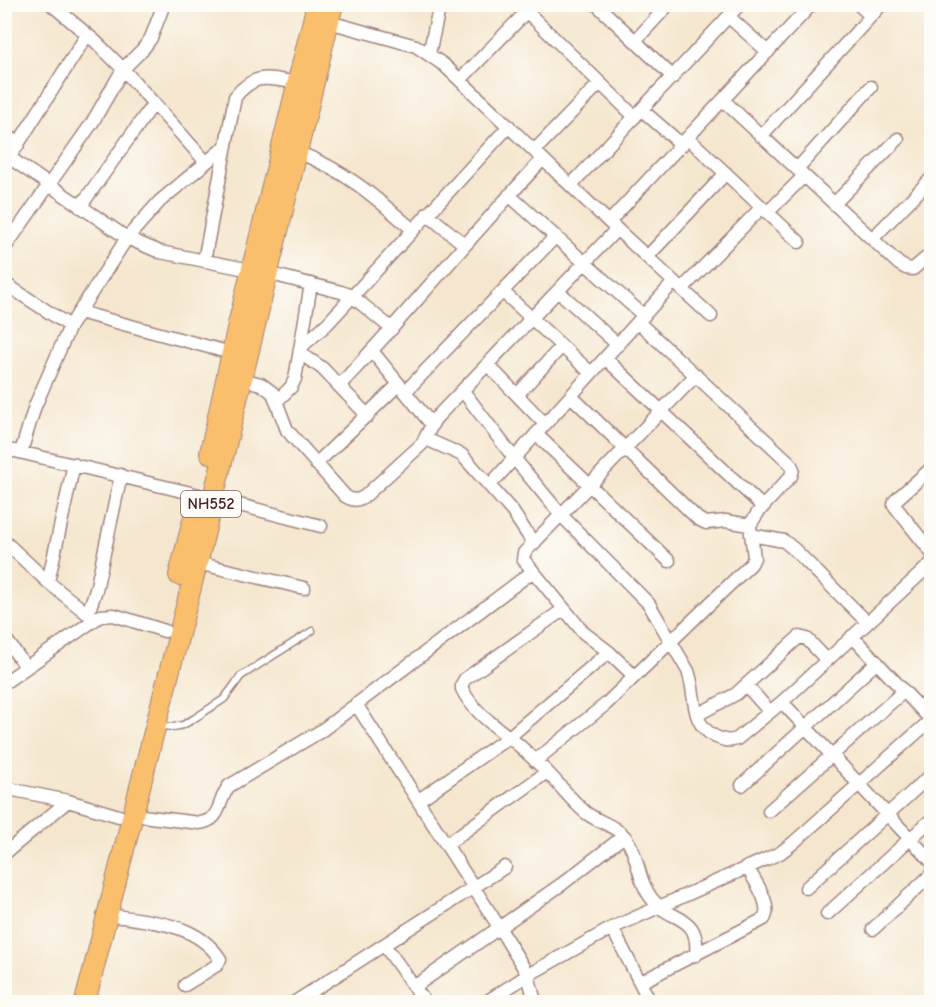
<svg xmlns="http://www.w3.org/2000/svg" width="936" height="1007" font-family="'Comic Neue',sans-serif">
	<rect width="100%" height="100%" fill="#fdfcf7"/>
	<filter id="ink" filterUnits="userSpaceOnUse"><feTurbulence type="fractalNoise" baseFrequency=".0167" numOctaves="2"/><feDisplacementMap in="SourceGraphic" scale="12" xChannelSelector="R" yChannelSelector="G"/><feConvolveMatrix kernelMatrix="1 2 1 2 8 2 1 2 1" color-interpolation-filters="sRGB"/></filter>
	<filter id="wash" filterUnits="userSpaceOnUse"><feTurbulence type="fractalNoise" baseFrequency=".008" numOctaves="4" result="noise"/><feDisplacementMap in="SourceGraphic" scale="24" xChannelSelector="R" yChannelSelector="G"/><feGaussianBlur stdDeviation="1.35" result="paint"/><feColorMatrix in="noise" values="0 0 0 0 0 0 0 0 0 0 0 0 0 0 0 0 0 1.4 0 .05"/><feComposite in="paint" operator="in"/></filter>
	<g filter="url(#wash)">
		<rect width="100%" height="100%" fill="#f5e7cf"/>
	</g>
	<g filter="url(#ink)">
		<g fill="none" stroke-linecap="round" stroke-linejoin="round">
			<g stroke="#a0837d" stroke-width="9">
				<path id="service" d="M160,726L174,727L183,725L195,718L224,699L241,676L312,631"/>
			</g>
			<g stroke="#a0837d" stroke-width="15">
				<path id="minor" d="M51,4L96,42L123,69L206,162
					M519,4L635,117
					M596,4L673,77
					M858,4L871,16
					M729,17L768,52
					M329,22L416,46L444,65L609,222L711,316
					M635,41L669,4
					M429,54L440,4
					M460,80L534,4
					M724,101L899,264L906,268L913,269L932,253
					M642,110L682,145
					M4,131L18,145
					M761,136L882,4
					M688,138L799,242
					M535,150L600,83
					M297,152C345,170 375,197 413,230
					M10,158L127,238L160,252L251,270
					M4,166L87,35
					M797,169L871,87
					M571,185L740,4
					M509,195L644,316
					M834,204L898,139
					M80,207L154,103
					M768,212L804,176
					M427,214L465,245
					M609,222L812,4
					M872,239L932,178
					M4,249L92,123L123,69L143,49L151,38L164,4
					M647,257L726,173
					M204,261L235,97C255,72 269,78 297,83
					M267,273L341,292L352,296L392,329
					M4,283L70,326
					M682,289L762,207
					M558,291L618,345
					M503,292L591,373
					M79,312L231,353
					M300,348L328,323L509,126
					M372,351L432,425
					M300,353L322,368L368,416
					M605,358L763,507
					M488,365L545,424
					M241,379L261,384L273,393L287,430L345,496C353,501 357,501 365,496L422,444L435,419L617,229
					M339,386C409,312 473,233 543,159
					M463,391L514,458L562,516L649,604L688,671C697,695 689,722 714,736C723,740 728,742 737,739L782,702L932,563
					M405,392L556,236
					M517,395L561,347
					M571,396L698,519L706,523L726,521L750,525
					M277,401L291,387L295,379L311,284
					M536,434L669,561
					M426,439L462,455L512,511L534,544
					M21,452L35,406L70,326L127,238L160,201L226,146
					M4,455L11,451H15L199,495
					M316,464L398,385
					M932,468L899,497L895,501L894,505L932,553
					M490,485L674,282
					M212,498L321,526
					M751,535L784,541L795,550L867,622
					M4,541L48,582L94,619
					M197,563L304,588
					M48,582L74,464
					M564,609L465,679L462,684V689C473,711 491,723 510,738C523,748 535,760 547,772C560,785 571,800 585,812C597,822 613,824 624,836C639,853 637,881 652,899C671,923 700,913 696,955
					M88,613L96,590L121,475
					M852,636L932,721
					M4,637L26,667
					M634,676L609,652L584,633L523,559L524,553L696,375
					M4,683L100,616L114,615L165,631
					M746,685L770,712
					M782,702L932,862
					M356,704L499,927L528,975L535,1002
					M697,715L736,694L799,637L807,639L827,660
					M535,761L606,704L751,564L754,558L750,525L759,511L791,476L793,469L790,463L638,322
					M742,785L877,662
					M4,788L68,801L119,816
					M419,800L509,737L609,652
					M769,811L904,691
					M134,815L199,823C222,821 217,801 229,786L321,731L532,572
					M447,844L547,772
					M4,854L68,801
					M806,888L932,774
					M827,914L932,819
					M108,915C147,921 196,922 220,959L217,965L185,985
					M612,928L650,1002
					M873,929L932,874
					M385,946L425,1002
					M641,982L764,919C773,905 754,880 747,867
					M414,987L562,884L624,836
					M295,1002L505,867
					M486,1002L528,975L612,928L780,853L793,843L932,719"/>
			</g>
			<g stroke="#a0837d" stroke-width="22">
				<path id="trunk" d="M210,453L238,325L317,4
					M179,575L195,513
					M85,1002L200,552L333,4"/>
			</g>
			<use href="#service" stroke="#fff" stroke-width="6"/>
			<use href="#minor" stroke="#fff" stroke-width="12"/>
			<use href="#trunk" stroke="#f9bf6d" stroke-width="20"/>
		</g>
	</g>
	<g text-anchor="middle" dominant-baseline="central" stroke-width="4.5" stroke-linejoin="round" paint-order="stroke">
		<rect fill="#fdfcf7" stroke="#806168" stroke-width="1.5" x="181" y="491" width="60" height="26" rx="4.5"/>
		<g font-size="16" font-weight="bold" fill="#4a1f2b">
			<text x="211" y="504">NH552</text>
		</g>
	</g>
	<rect width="936" height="1007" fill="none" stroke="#fdfcf7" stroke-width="24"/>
</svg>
